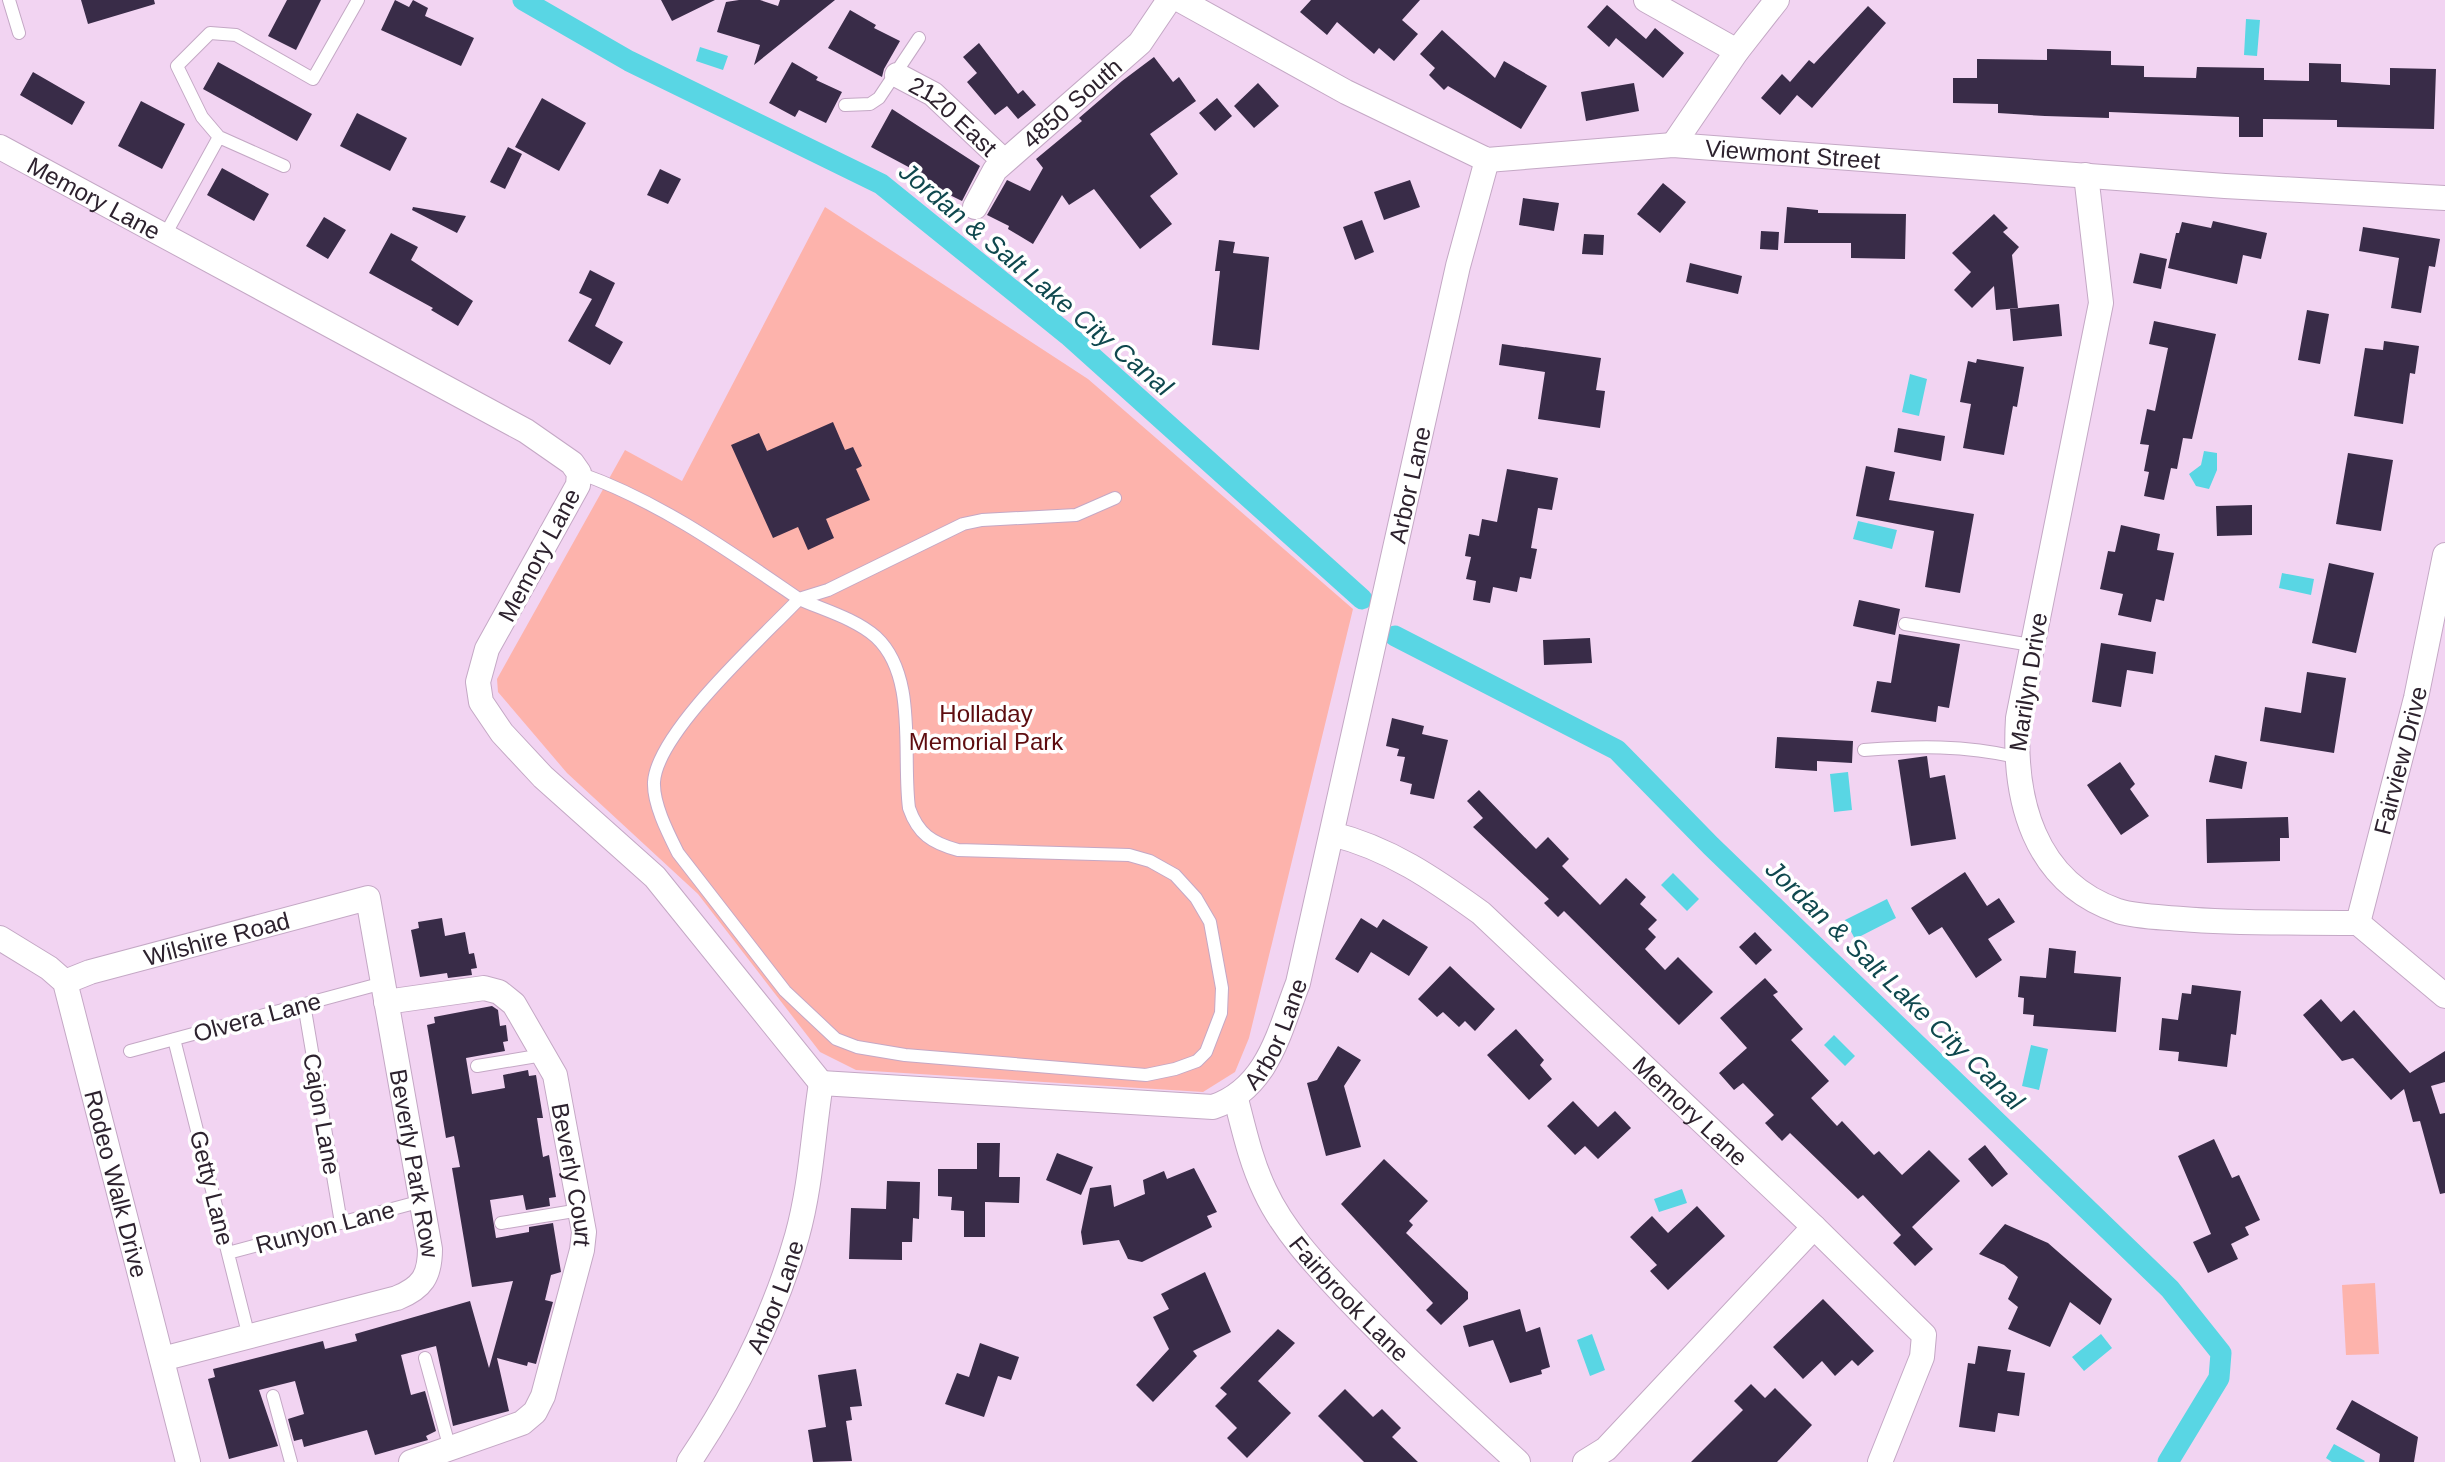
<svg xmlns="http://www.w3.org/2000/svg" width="2445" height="1462" font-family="Helvetica,sans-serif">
	<rect width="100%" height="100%" fill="#f2d4f2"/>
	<path fill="#fdb3ac" d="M825,207L1088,379L1353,609L1249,1038L1235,1072L1203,1092L856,1070L820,1052L698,894L567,773L498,692L497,679L625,450L682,481Z
		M2375,1283L2379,1354L2346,1355L2342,1285Z"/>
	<path fill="#59d6e4" d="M2246,19L2260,20L2257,56L2244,55Z
		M700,47L728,56L723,70L696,61Z
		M1910,374L1927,379L1919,416L1902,412Z
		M2204,451L2217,453V470L2209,489L2196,486L2189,474L2201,465Z
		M1858,521L1897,530L1892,549L1853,539Z
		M2282,573L2314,579L2311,595L2279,588Z
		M1848,772L1852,810L1834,812L1830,774Z
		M1673,873L1699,899L1687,911L1661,885Z
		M1887,899L1896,918L1855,939L1845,920Z
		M1834,1035L1855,1056L1845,1066L1824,1045Z
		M2031,1045L2048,1049L2039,1090L2022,1086Z
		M1682,1189L1687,1203L1659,1212L1654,1199Z
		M1592,1334L1605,1370L1590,1376L1577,1340Z
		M2101,1334L2112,1348L2084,1371L2072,1357Z
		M2334,1444L2365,1461L2364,1462H2332L2326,1458Z"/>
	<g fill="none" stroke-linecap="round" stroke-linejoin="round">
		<path stroke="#59d6e4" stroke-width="21" d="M523,0L629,61L881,184L1068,335L1362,599
			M1395,636L1617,750L1711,846L2170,1289L2221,1353L2219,1378L2168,1462"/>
	</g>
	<path fill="#392c48" d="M81,0H154L155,4L88,24Z
		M287,0H321L296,50L268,36Z
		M395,0L409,7L413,0L428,8L425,16L474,38L461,66L381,30Z
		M661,0H715L672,21Z
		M739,0H760L778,6L780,0H835L754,65L760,45L717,32L726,2Z
		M1311,0H1420L1402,20L1418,34L1394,61L1379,48L1374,54L1337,22L1327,35L1300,12Z
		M1607,5L1646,39L1655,28L1684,53L1663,78L1616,38L1609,47L1587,27Z
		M1868,6L1886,23L1812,108L1797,95L1780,115L1761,98L1782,74L1790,82L1809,60L1814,64Z
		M850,10L876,25L874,28L900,41L884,69L882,77L828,48Z
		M1442,30L1495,78L1504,61L1547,86L1521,129L1448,86L1444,90L1429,75L1435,68L1420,54Z
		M979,43L1018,94L1023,90L1036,105L1018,119L1007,106L995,115L967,82L977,73L963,57Z
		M2047,49L2111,51V65L2144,66V77L2196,78L2197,67L2264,68V80L2309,81V63L2341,64V82L2390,85V68L2436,69L2434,129L2337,127V120L2263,119V137H2239V117L2109,112V118L2045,116L1998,113V104L1953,103V78H1977V59L2047,60Z
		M1154,57L1173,82L1179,77L1196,101L1150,134L1178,174L1150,196L1172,224L1140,249L1094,189L1069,205L1062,195L1033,244L1008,229L1009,226L987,215L1007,180L1030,191L1043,168L1036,159L1082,121L1079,118L1122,81Z
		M218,62L312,114L297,141L203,89Z
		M792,62L818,77L816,80L842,92L826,123L799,110L795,117L769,103Z
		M33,72L85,102L72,125L20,95Z
		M1258,83L1279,106L1254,128L1234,106Z
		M1634,83L1639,111L1586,121L1581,92Z
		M542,98L586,123L559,171L515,147Z
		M1217,98L1232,116L1215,131L1199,113Z
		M141,101L185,124L162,169L118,146Z
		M892,109L980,166L962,201L913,177L916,171L871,147Z
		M357,113L407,138L390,171L340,146Z
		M508,147L522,154L505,189L490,182Z
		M222,168L269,194L254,221L207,195Z
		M660,169L681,179L668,204L647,195Z
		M1410,180L1420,207L1384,220L1374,192Z
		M1663,183L1686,202L1660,233L1637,214Z
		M1523,198L1559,203L1554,231L1519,225Z
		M413,207L466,216L457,233L412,210Z
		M1787,207L1818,210V213L1906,214L1905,259L1851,258V243H1784Z
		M1994,214L2008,228L2003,232L2019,247L2012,255L2018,308L1996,310L1994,286L1972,308L1954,290L1971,272L1952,253Z
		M324,217L346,230L328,259L306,246Z
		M1362,220L1374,252L1355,260L1343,227Z
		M2213,221L2267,233L2261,259L2243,255L2237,284L2168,268L2176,233H2179L2182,222L2211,228Z
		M2363,227L2440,239L2435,267L2429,266L2421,313L2391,308L2399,258L2359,251Z
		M1761,231L1779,232L1778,250L1760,249Z
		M391,233L418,247L411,260L473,301L458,326L431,310L433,308L369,273Z
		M1584,234L1604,235L1603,255L1582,254Z
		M1219,240L1235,242L1233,253L1269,257L1259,350L1212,345L1220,271H1215Z
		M2140,253L2167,259L2161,289L2133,283Z
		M1690,263L1742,276L1738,294L1686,282Z
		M590,270L615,283L595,326L623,342L610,365L568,341L592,299L579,293Z
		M2059,304L2062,336L2013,341L2010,309Z
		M2307,310L2329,314L2320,364L2298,360Z
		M2154,321L2216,334L2192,439L2183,438L2177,469L2171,468L2164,500L2144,496L2149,472L2144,471L2149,445L2140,444L2147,409L2155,411L2168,348L2149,344Z
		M2384,341L2419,346L2415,374L2410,373L2403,424L2354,416L2365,348L2383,350Z
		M1502,344L1601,358L1596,390L1605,391L1600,428L1538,419L1545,372L1499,365Z
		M1977,359L2024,367L2017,407L2013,406L2004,455L1963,448L1971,404L1960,402L1968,361L1976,363Z
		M833,422L845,450L853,447L862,466L856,469L870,500L826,519L834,538L808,550L798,527L773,538L731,445L759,433L767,451Z
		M1898,428L1945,436L1941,461L1894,452Z
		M2348,453L2393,460L2381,531L2336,524Z
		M1866,466L1895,472L1889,500L1974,514L1960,593L1925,587L1934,531L1856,516Z
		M1507,469L1558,478L1552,510L1538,508L1531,548L1537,549L1531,579L1520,577L1517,592L1493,587L1490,603L1473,600L1476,581L1466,579L1471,557L1465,556L1469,534L1479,536L1482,519L1497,522Z
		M2252,505V535L2217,536L2216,506Z
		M2121,525L2160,534L2157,550L2174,553L2164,601L2156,599L2151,622L2118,615L2123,594L2100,589L2108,551L2115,552Z
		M2329,563L2374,573L2356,653L2312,643Z
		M1859,600L1900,609L1895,635L1853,626Z
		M1899,634L1960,644L1949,708L1938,706L1936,722L1871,712L1877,681L1891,683Z
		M1590,638L1592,663L1544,665L1543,640Z
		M2101,643L2156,652L2153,674L2127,670L2121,707L2092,702Z
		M2307,672L2346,678L2334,753L2260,741L2265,707L2301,713Z
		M1392,718L1424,726L1422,734L1448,740L1434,799L1410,794L1412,784L1400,781L1405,757L1397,756L1399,749L1386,746Z
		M1777,737L1853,741L1852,763L1817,761V771L1775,768Z
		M2215,755L2247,762L2242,789L2209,782Z
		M1927,756L1930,778L1945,775L1956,839L1911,846L1898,760Z
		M2120,762L2135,784L2130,789L2149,816L2121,835L2087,785Z
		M1479,790L1536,849L1548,837L1569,859L1562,866L1600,905L1626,878L1646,897L1640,904L1657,920L1648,929L1656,937L1645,949L1665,970L1678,957L1713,992L1679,1025L1564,911L1558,917L1544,903L1549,899L1473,827L1483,818L1467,801Z
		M2288,817L2289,838H2280V861L2207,863L2206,819Z
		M1965,872L1987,906L1999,898L2015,922L1988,939L2002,960L1976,978L1942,927L1929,935L1911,908Z
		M442,918L445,936L465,932L469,954L474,953L477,968L471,969L472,975L448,978L447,973L420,977L411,930L419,928L418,922Z
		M1361,918L1377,928L1383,919L1428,947L1409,976L1371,952L1358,973L1335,959Z
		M1755,932L1772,950L1756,965L1739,947Z
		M2049,948L2076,951L2074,973L2121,977L2116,1032L2033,1026L2034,1015L2023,1014L2024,998L2018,997L2020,976L2046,978Z
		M1450,966L1495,1009L1475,1031L1465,1021L1459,1027L1443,1012L1437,1017L1418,999Z
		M1765,978L1778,992L1773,995L1803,1029L1791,1040L1829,1081L1811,1098L1837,1126L1842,1121L1874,1155L1879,1151L1902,1175L1929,1150L1960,1181L1912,1227L1933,1249L1915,1266L1893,1243L1901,1235L1863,1195L1858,1199L1790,1133L1782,1141L1765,1123L1774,1115L1743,1083L1734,1090L1719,1073L1747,1048L1720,1018Z
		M2192,985L2241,991L2236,1035L2231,1034L2227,1067L2178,1061L2179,1052L2159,1050L2162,1018L2178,1020L2182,993L2191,994Z
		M2321,999L2341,1022L2354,1010L2410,1073L2445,1051V1082L2431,1086L2440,1114L2445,1113V1193L2440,1194L2420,1121L2413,1122L2404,1089L2391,1100L2353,1058L2342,1061L2303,1015Z
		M492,1006L498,1010L500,1026L506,1025L508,1041L503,1042L505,1051L466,1058L472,1094L505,1088L503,1075L528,1070L529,1076L536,1075L543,1118H537L543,1157L549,1155L556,1197L549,1198L550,1206L526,1210L523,1195L490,1200L496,1238L529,1232V1227L553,1223L561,1272L551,1275L545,1300L553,1302L536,1364L528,1362L527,1366L497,1358L509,1411L453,1426L436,1346L401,1355L411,1395L425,1391L436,1431L426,1436L428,1440L375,1455L367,1430L304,1447L302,1439L294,1441L288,1419L304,1414L295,1381L259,1390L278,1446L229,1459L208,1379L215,1377L213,1369L323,1341L325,1349L357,1341L355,1334L470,1301L489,1368L513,1281L472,1287L452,1168L460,1167L454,1136L446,1138L427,1025L435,1023L434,1017Z
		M1516,1029L1544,1060L1540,1065L1552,1079L1529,1100L1487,1055Z
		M1338,1046L1361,1060L1344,1086L1361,1147L1326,1156L1307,1083L1317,1080Z
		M1573,1101L1598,1127L1615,1111L1631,1128L1598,1159L1585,1146L1575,1155L1547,1126Z
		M2214,1139L2232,1178L2239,1175L2260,1220L2245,1227L2249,1235L2231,1244L2238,1259L2208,1273L2193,1242L2211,1234L2178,1156Z
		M977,1143H1000L999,1177H1020L1019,1203L985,1202V1237H964V1211L951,1210L952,1197L938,1196V1169H977Z
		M1985,1145L2008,1174L1992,1187L1968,1159Z
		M1057,1153L1093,1167L1081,1195L1046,1180Z
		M1384,1159L1428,1201L1409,1221L1413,1225L1406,1233L1468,1292V1299L1441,1325L1426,1310L1433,1303L1341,1204Z
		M1194,1168L1217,1212L1207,1216L1212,1227L1142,1262L1128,1259L1119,1240L1083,1245L1081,1232L1090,1188L1111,1185L1114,1207L1145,1194L1143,1180L1164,1171L1167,1179Z
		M887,1181L920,1182L919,1219L913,1218L912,1242H902V1260L849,1259L851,1208L886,1209Z
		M1697,1206L1725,1236L1668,1290L1650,1271L1657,1265L1630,1237L1652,1216L1668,1233Z
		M2005,1224L2048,1243L2112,1299L2100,1325L2070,1302L2050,1347L2008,1329L2018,1307L2008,1299L2018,1277L2004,1265L1979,1254Z
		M1205,1272L1231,1332L1193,1351L1197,1356L1153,1402L1136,1385L1169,1349L1153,1317L1169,1309L1161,1294Z
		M1823,1299L1874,1351L1858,1366L1852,1360L1835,1376L1822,1361L1803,1379L1773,1347Z
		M1520,1309L1526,1332L1540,1327L1550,1367L1541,1370L1542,1374L1510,1383L1493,1340L1469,1347L1463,1326Z
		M1278,1329L1295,1343L1258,1381L1291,1413L1247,1458L1227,1438L1237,1428L1215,1406L1227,1394L1220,1388Z
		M980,1343L1019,1357L1011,1380L998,1376L984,1417L945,1404L957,1373L969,1377Z
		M1978,1346L2011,1350L2007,1371L2025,1373L2019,1416L1998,1413L1995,1432L1959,1427L1968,1363L1975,1364Z
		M856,1369L862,1406L850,1407L852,1420L846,1421L852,1461L813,1462L808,1430L826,1427L818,1375Z
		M1751,1384L1765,1398L1775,1388L1812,1425L1777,1462H1691L1743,1410L1734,1401Z
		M1345,1389L1373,1417L1382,1409L1401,1428L1392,1437L1418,1462H1364L1318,1416Z
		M2352,1400L2418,1437L2414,1462H2379L2380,1454L2336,1429Z"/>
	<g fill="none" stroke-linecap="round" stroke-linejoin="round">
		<g stroke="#c4a8c5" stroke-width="14">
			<path id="lane" d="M9,0L19,33
				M845,105L870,104L879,98L919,38
				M219,137L202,117L177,66L210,33L236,35L313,79L358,0
				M165,235L219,137L284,166
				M579,473C659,501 729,551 799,599L828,590L963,524L982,520L1076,515L1115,498
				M799,599C824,610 856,619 876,637C918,676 902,755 909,808C918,834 932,843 958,850L1129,855L1150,861L1175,875L1196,898L1210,922L1222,988L1221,1013L1206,1052L1197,1061L1175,1069L1146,1075L905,1055L857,1047L836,1039L785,991L678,853C668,833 653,804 654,782C657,732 763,637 799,599Z
				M1905,624L2031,645
				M1864,750C1917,746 1964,745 2016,757
				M304,1004L341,1223
				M174,1039L249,1337
				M130,1051L383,983
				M477,1066L543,1055
				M501,1223L580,1210
				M228,1253L422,1201
				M425,1358L450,1449
				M273,1396L291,1462"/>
		</g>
		<g stroke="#c4a8c5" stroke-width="26">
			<g id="street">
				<path id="s1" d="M1180,0L1346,92L1487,160L1673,145L2225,186L2445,198"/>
				<path d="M1646,0L1737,51"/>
				<path id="s2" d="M897,75L933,94L1004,161"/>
				<path d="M1673,145L1737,51L1777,0"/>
				<path id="s3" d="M0,147L526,431L572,463L579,473L578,485L487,649L478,682L481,702L502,733L543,777L655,877L821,1083"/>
				<path d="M2086,175L2101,303L2018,718C2013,798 2033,882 2118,911C2137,917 2161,917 2182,919C2240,924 2299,922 2358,923"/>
				<path id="s4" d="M975,207L995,170L1140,43L1169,0"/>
				<path id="s5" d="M1332,834C1389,848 1434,879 1481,913L1814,1227L1924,1335L1922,1357L1880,1462"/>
				<path id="s6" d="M2358,923L2416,698L2445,555"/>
				<path d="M2358,923L2445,996"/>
				<path id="s7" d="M0,938L49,968L65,982L188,1462"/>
				<path id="s8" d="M65,982L90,972L368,898L430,1249C430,1276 422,1288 397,1298L162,1359"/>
				<path id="s9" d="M386,1002L484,988L499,992L514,1004L555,1075L584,1232L582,1250L543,1396L535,1412L522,1423L411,1462"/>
				<path id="s10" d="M1236,1099C1244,1130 1251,1162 1265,1191C1283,1230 1315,1264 1345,1296C1400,1354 1459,1408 1518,1462"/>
				<path id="s11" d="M689,1462C736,1392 774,1317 797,1236C811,1186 813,1134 821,1083L1213,1107C1268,1088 1279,1032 1298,983L1458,266L1487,160"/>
				<path d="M1585,1462L1606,1449L1814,1227"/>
			</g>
		</g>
		<use href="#lane" stroke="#fff" stroke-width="12"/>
		<use href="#street" stroke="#fff" stroke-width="24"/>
	</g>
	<g text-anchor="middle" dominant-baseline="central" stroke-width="7" stroke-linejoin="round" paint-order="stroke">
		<g font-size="24" fill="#2d222e" stroke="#fff">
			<text stroke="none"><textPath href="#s4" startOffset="144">4850 South</textPath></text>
			<text stroke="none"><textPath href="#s2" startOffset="70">2120 East</textPath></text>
			<text stroke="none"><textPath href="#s1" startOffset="653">Viewmont Street</textPath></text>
			<text stroke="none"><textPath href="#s3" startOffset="107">Memory Lane</textPath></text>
			<text stroke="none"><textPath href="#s11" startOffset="1466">Arbor Lane</textPath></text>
			<text transform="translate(539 555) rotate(-62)">Memory Lane</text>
			<text transform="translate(2028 682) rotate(-81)">Marilyn Drive</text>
			<text stroke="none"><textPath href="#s6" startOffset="168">Fairview Drive</textPath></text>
			<text stroke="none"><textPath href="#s8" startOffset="158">Wilshire Road</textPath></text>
			<text transform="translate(257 1017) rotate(-15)">Olvera Lane</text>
			<text stroke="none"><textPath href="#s11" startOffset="900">Arbor Lane</textPath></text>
			<text stroke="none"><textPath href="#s5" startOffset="458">Memory Lane</textPath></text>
			<text transform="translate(322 1114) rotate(80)">Cajon Lane</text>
			<text stroke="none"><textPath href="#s8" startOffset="584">Beverly Park Row</textPath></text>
			<text stroke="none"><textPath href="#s9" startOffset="317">Beverly Court</textPath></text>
			<text stroke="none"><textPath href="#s7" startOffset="287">Rodeo Walk Drive</textPath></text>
			<text transform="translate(212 1188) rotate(76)">Getty Lane</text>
			<text transform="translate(325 1227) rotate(-15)">Runyon Lane</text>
			<text stroke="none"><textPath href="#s11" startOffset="187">Arbor Lane</textPath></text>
			<text stroke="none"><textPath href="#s10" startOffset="234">Fairbrook Lane</textPath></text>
		</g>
		<g font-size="24" fill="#5e0d10" stroke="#fff">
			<text x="986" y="713">Holladay<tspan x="986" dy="28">Memorial Park</tspan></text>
		</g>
		<g font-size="26" font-style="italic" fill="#0f484e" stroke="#fff">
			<text transform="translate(1036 279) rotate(40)">Jordan &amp; Salt Lake City Canal</text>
			<text transform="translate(1895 985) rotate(44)">Jordan &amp; Salt Lake City Canal</text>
		</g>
	</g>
</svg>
